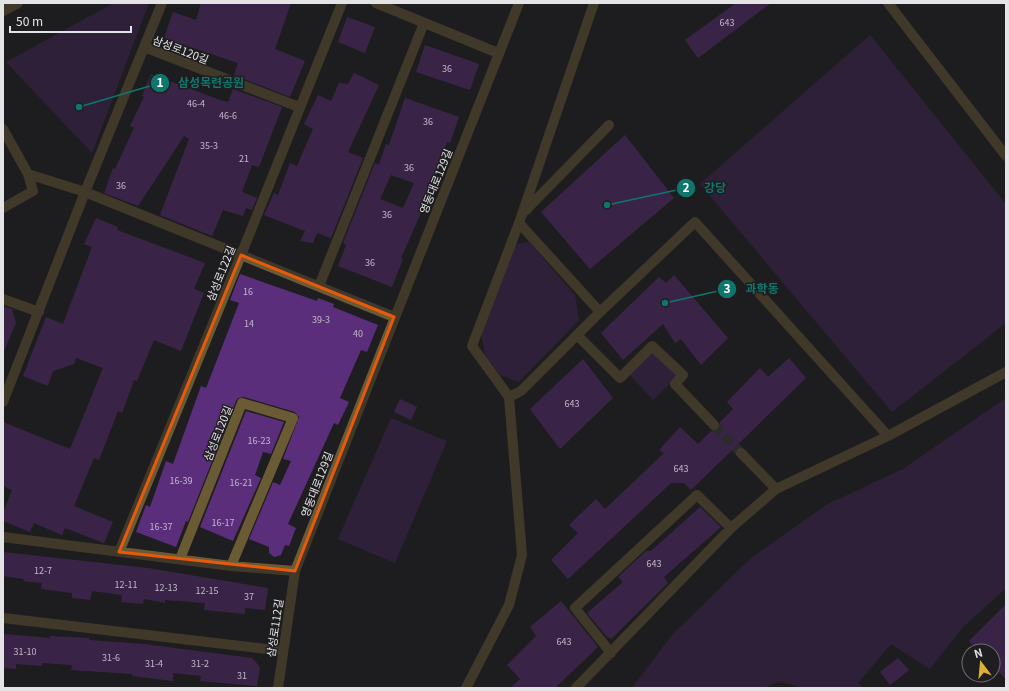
<svg xmlns="http://www.w3.org/2000/svg" width="1009" height="691" font-family="Georgia,'Noto Sans KR',serif">
	<rect width="100%" height="100%" fill="#1e1d1f"/>
	<path fill="#432559" d="M114,3H149L92,153L6,62Z
		M870,35L1006,204V323L892,412L700,184Z
		M529,242L575,295L579,320L519,382L500,375L485,355L481,333L516,244Z
		M652,352L677,376L653,400L629,374Z
		M1006,398V588L962,628L930,669L891,644L858,683L864,688C845,688 826,690 807,688C790,687 783,676 765,688H632L672,635L751,558L826,505L903,469Z
		M391,418L447,441L395,563L338,539Z"/>
	<path fill="#5b2e7b" fill-rule="evenodd" d="M201,3H291L275,49L305,61L290,97L234,75L238,63L164,38L173,12L196,20Z
		M736,3H771L698,58L685,40Z
		M347,17L375,27L365,53L338,42Z
		M425,45L479,64L470,90L416,72Z
		M354,73L379,85L348,152L363,158L331,238L317,233L313,243L300,241L305,231L264,215L274,193L278,195L290,163L297,166L313,129L304,124L318,95L331,101L339,83L348,84Z
		M151,74L220,100L228,102L233,89L282,107L259,167L252,165L242,192L257,198L252,210L246,208L243,216L223,210L212,236L160,215L189,139L184,136L138,206L104,193L113,168L115,169L134,128L130,126L144,97L142,96Z
		M405,98L459,117L450,143L447,142L432,188L401,258L403,259L392,287L338,266L346,245L343,243L375,163L379,165L386,144L389,145ZM391,175L414,183L403,208L380,199Z
		M625,135L674,198L590,269L541,212Z
		M96,218L118,227L117,230L205,263L194,289L204,293L181,351L154,340L137,381L134,380L122,413L118,411L99,460L94,458L74,506L113,522L104,543L65,528L62,535L34,523L30,532L3,521V513L12,490L3,486V422L70,449L103,368L76,358L74,364L53,371L48,386L23,376L46,317L63,324L92,247L84,244Z
		M240,274L317,301L318,298L334,304L333,307L378,325L367,352L361,350L340,398L349,402L338,425L334,423L288,524L296,528L289,546L285,545L281,555L274,557L269,553V547L249,539L273,482L280,485L291,461L283,459L299,417L295,412L244,397L238,398L236,401L188,522L186,521L176,547L136,532L146,505L150,507L166,461L173,464L201,386L206,388L239,303L230,300Z
		M674,275L728,338L701,365L681,339L675,343L663,324L623,360L601,333L659,277L666,283Z
		M3,306L12,309L16,323L3,353Z
		M789,358L806,378L691,490L684,483H671L568,579L551,560L578,533L569,525L596,499L605,509L664,453L659,450L680,427L698,444L711,431L718,430L720,426V422L733,409L727,402L760,368L768,377Z
		M583,359L613,398L560,449L530,409Z
		M400,399L417,407L411,420L394,412Z
		M246,411L284,422L271,454L263,452L255,475L261,478L233,541L200,527Z
		M700,507L721,527L664,577L668,583L611,639L609,637L608,638L587,613L623,582L618,577L646,551H651Z
		M3,552L148,568L268,588L265,610L245,608V614L204,610L205,603L165,600V603L144,599L143,604L121,602L122,595L92,591L90,600L72,598V593L41,589L42,583L23,581L24,579L3,576Z
		M561,601L598,647L555,688H510L520,679L507,665L536,636L530,627Z
		M1006,604V679L993,666V651H978L969,641Z
		M3,634L50,638V636L89,638V640L144,644L252,658L260,667L257,686L200,681L201,676L173,673V681L132,676V674L71,670L72,665L42,663V666L16,664V669L3,668Z
		M898,658L909,670L890,685L880,672Z"/>
	<g fill="none" stroke-linecap="round" stroke-linejoin="round">
		<path stroke="#3c3b3d" stroke-width="10" stroke-dasharray="10 5" stroke-linecap="butt" d="M714,425L741,453"/>
		<path stroke="#6b5b35" stroke-width="10" d="M376,3L498,53
			M888,3L1006,156
			M3,11L18,3
			M144,47L299,107
			M3,129L28,174L85,192L394,317
			M3,208L33,191L28,174
			M525,211L609,125
			M319,286L424,23
			M3,299L39,312
			M600,312L695,222L888,436
			M577,335L620,378L652,346L683,375L675,384L714,425
			M509,397L521,391L600,312L519,223
			M3,402L85,192L162,3
			M741,453L776,489
			M3,537L231,566L295,571
			M119,552L241,255L342,3
			M180,559L242,403L293,418L231,566
			M3,618L283,651
			M611,653L575,608L697,495L731,528
			M278,688L295,571L519,3
			M466,688L509,605L522,555L509,397L472,346L519,223L594,3
			M576,688L731,528L776,489L888,436L1006,372"/>
	</g>
	<path d="M0 0H1009V691H0ZM241,255L394,317L295,571L119,552Z" fill="#1e1d1f" fill-opacity=".55" fill-rule="evenodd"/>
	<path fill="none" stroke="#e8590c" stroke-width="3" stroke-linejoin="round" d="M241,255L394,317L295,571L119,552Z"/>
	<g text-anchor="middle" dominant-baseline="central" stroke-width="3" stroke-linejoin="round" paint-order="stroke">
		<g font-size="9" fill="#c2b6ca">
			<text x="727" y="22">643</text>
			<text x="447" y="68">36</text>
			<text x="196" y="103">46-4</text>
			<text x="228" y="115">46-6</text>
			<text x="428" y="121">36</text>
			<text x="209" y="145">35-3</text>
			<text x="244" y="158">21</text>
			<text x="409" y="167">36</text>
			<text x="121" y="185">36</text>
			<text x="387" y="214">36</text>
			<text x="370" y="262">36</text>
			<text x="248" y="291">16</text>
			<text x="321" y="319">39-3</text>
			<text x="249" y="323">14</text>
			<text x="358" y="333">40</text>
			<text x="572" y="403">643</text>
			<text x="259" y="440">16-23</text>
			<text x="681" y="468">643</text>
			<text x="181" y="480">16-39</text>
			<text x="241" y="482">16-21</text>
			<text x="223" y="522">16-17</text>
			<text x="161" y="526">16-37</text>
			<text x="654" y="563">643</text>
			<text x="43" y="570">12-7</text>
			<text x="126" y="584">12-11</text>
			<text x="166" y="587">12-13</text>
			<text x="207" y="590">12-15</text>
			<text x="249" y="596">37</text>
			<text x="564" y="641">643</text>
			<text x="25" y="651">31-10</text>
			<text x="111" y="657">31-6</text>
			<text x="154" y="663">31-4</text>
			<text x="200" y="663">31-2</text>
			<text x="242" y="675">31</text>
		</g>
		<g font-size="11" fill="#e4e3e5" stroke="#1e1d1f">
			<text transform="translate(181 49) rotate(21)">삼성로120길</text>
			<text transform="translate(435 181) rotate(-68)">영동대로129길</text>
			<text transform="translate(220 273) rotate(-68)">삼성로122길</text>
			<text transform="translate(217 433) rotate(-68)">삼성로120길</text>
			<text transform="translate(316 484) rotate(-69)">영동대로129길</text>
			<text transform="translate(274 628) rotate(-82)">삼성로112길</text>
		</g>
	</g>
	<path fill="none" stroke="#0f766e" stroke-width="1.5" d="M79 107L160 83M607 205L686 188M665 303L727 289"/>
	<g fill="#0f766e" stroke="#1e1d1f" stroke-width="1.5">
		<circle cx="79" cy="107" r="4"/>
		<circle cx="607" cy="205" r="4"/>
		<circle cx="665" cy="303" r="4"/>
		<circle cx="160" cy="83" r="10"/>
		<circle cx="686" cy="188" r="10"/>
		<circle cx="727" cy="289" r="10"/>
	</g>
	<g font-size="12" text-anchor="middle" font-weight="bold" fill="#fff">
		<text x="160" y="87">1</text>
		<text x="686" y="192">2</text>
		<text x="727" y="293">3</text>
	</g>
	<g font-size="12" text-anchor="middle" font-weight="bold" fill="#0f766e" stroke="#1e1d1f" stroke-width="3" stroke-linejoin="round" paint-order="stroke">
		<text x="211" y="87">삼성목련공원</text>
		<text x="715" y="192">강당</text>
		<text x="762" y="293">과학동</text>
	</g>
	<rect width="1009" height="691" fill="none" stroke="#e4e3e5" stroke-width="8"/>
	<g transform="translate(981 663) rotate(344)"><circle r="19" fill="#1e1d1f" stroke="#6d6c6e"/>
	<path d="M0-3L7 15L0 10L-7 15Z" fill="#deb133"/>
	<text y="-6" font-size="11" font-weight="bold" text-anchor="middle" fill="#e4e3e5">N</text>
	</g>
	<path d="M10 26v6h121v-6" fill="none" stroke="#e4e3e5" stroke-width="2"/>
	<text x="16" y="26" font-size="12" fill="#e4e3e5" stroke="#1e1d1f" stroke-width="3" paint-order="stroke">50 m</text>
</svg>
